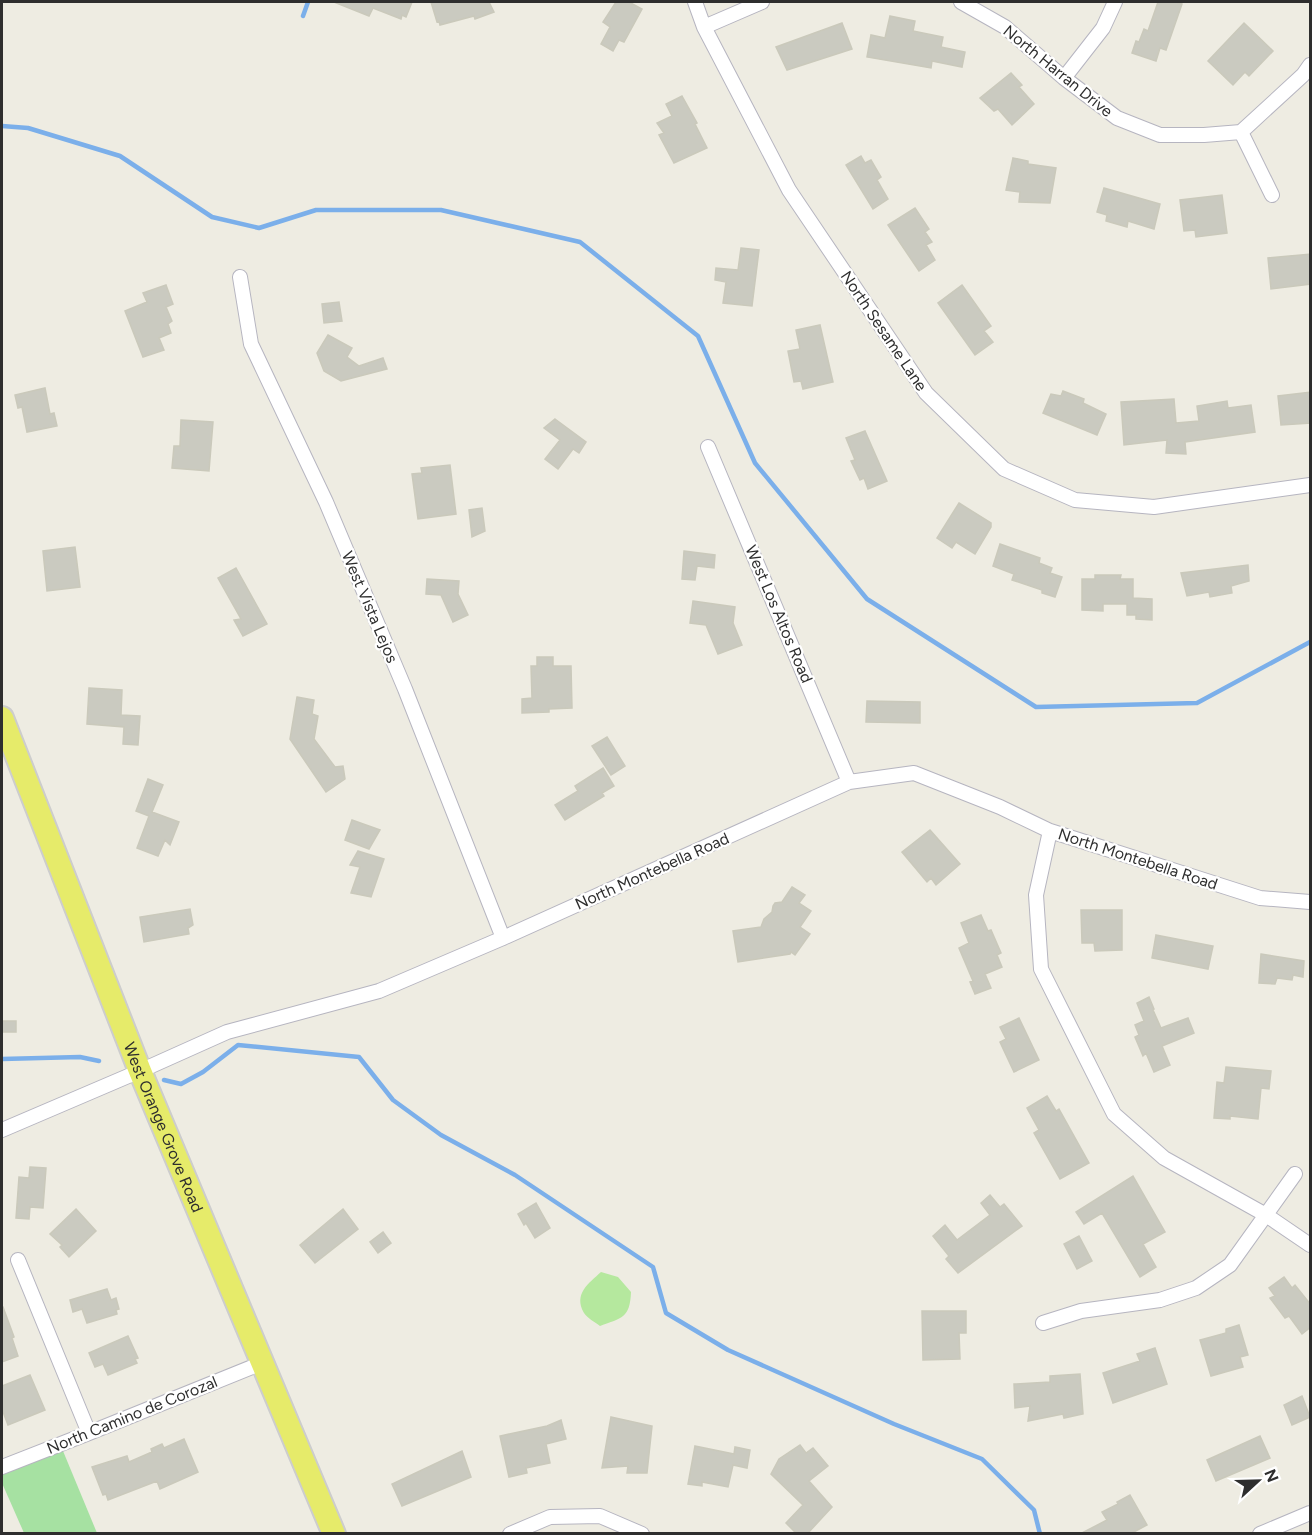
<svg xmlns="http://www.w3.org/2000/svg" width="1312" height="1535" font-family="Figtree,sans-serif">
	<rect width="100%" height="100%" fill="#eeece2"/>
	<path fill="#a6e1a2" d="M63,1451L97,1533H24L2,1483V1474Z"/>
	<path fill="#b5e89e" d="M601,1272L618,1277L631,1292C630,1318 622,1318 600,1326C595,1322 587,1318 584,1313C573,1294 589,1283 601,1272Z"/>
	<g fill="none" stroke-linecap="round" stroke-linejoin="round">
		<path stroke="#7bafea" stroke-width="4.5" d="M303,16L308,2
			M2,126L28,128L120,156L212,217L259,228L316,210H441L580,242L698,336L755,463L867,599L1036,707L1197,703L1310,642
			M2,1059L80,1057L99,1061
			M164,1080L181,1084L203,1072L238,1045L359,1057L393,1100L441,1135L515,1175L653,1267L666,1313L728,1350L894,1424L982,1459L1034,1510L1040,1534"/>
	</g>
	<path fill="#cacac0" stroke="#cac9bb" stroke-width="1.5" d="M334,2H412L406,17L402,15L401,19L373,8L369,16Z
		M431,2H489L494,12L475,19L474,16L440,25L439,21L437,22Z
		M616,2H629L642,9L624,42L619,40L613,51L601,44L610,27L603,22Z
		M1158,2H1176L1182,4L1166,50L1160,48L1156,61L1132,53L1136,41L1139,42L1144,29L1148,31Z
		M890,16L915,21L913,31L943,37L941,47L965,52L962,67L932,61L931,68L867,57L871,35L885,38Z
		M842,23L852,49L787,70L776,47Z
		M1244,23L1273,51L1249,76L1245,72L1233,85L1208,61Z
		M1011,73L1022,85L1019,87L1034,104L1012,125L998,109L994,111L980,98Z
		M682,96L697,123L695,124L707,148L674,163L659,135L664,133L657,123L672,116L666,104Z
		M861,156L865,163L871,160L881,177L877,180L888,199L873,209L846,165Z
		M1013,158L1028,161V164L1056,168L1050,203L1019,202L1020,192L1006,190Z
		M1104,188L1160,204L1154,229L1128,221L1127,227L1106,221L1107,215L1097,212Z
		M1222,195L1227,233L1196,237L1195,230L1184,231L1180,200Z
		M915,208L929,229L925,232L932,242L926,245L935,260L919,271L888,225Z
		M741,248L759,250L752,306L723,303L726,282L715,280L716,268L738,270Z
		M1311,254V284L1271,289L1268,258Z
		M166,285L173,304L166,307L172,321L168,324L171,333L159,338L164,350L143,357L125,311L147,302L143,293Z
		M962,285L991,326L984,331L993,342L975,355L938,303Z
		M339,302L342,321L324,323L322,304Z
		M820,325L833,382L803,389L801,381L794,382L788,351L800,349L796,330Z
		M328,335L352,348L347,357L359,366L383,358L387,369L341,381L324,371L317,353Z
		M45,388L50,414L54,413L57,426L27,432L22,407L18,408L15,395Z
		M1063,391L1084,399L1083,403L1106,414L1097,435L1043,413L1051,394L1061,396Z
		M1311,392V423L1281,425L1278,396Z
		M1174,399L1176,423L1199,421L1197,406L1227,401L1228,408L1251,405L1255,432L1185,442L1186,454L1166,453L1167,440L1124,445L1121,402Z
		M555,419L586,442L579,453L573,449L558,469L545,459L560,440L544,428Z
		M181,420L213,422L209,471L172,468L174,446H180Z
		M865,431L887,481L868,489L864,478L860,480L851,461L855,460L846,438Z
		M450,465L456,514L418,519L412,474L422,473L421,468Z
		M959,503L991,523V527L975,554L956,542L952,548L937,538Z
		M482,508L485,531L472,537L469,510Z
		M1000,544L1040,558L1039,563L1052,568L1050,573L1062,577L1055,597L1042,593V590L1012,580L1014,574L993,566Z
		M75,547L80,587L47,591L43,551Z
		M684,551L715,555L714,568L697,566L695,580L682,579Z
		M1248,565L1249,581L1231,586L1232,593L1210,597L1209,592L1187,596L1181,573Z
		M236,568L267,624L243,636L234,620L241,619L218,578Z
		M1095,575H1121L1120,579H1133V598L1152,599V620L1136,619V615H1127V604H1103V611L1082,610V579H1095Z
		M427,579L459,581L458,594L468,615L453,622L441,595L426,594Z
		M693,601L735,607L733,623L742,645L718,654L706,625L690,623Z
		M537,657H553V666H571L572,708L549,709V712L522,713V699L532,698L531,666H537Z
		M89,688L122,690L121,715L140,716L138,745L123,744L124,727L87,724Z
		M297,697L314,700L312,714L318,716L314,739L335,767L343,766L345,779L326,792L290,739Z
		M867,701L920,702V723L866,722Z
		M607,737L625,766L611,775L592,746Z
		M603,768L614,786L602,793L604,796L565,820L555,805L578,791L575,786Z
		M148,779L163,785L152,812L179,822L170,845L165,840L158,856L137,848L149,816L136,811Z
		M352,820L380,830L369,849L345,840Z
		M930,830L960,864L936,885L931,878L927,882L902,852Z
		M358,851L384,859L371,897L351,893L360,867L350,865Z
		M792,887L805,895L799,903L811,911L800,927L810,934L795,955L791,952L790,954L738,962L733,931L761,927L764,919L772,912L773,906L775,903L782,902Z
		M190,909L193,925L188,928L189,934L144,942L140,917Z
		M1081,910H1122V950L1095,951L1094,943H1082Z
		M981,915L988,931L991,930L1001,953L997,955L1002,967L985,974L991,988L975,994L970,982L973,981L959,948L969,943L961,923Z
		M1156,935L1213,946L1208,969L1152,958Z
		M1261,954L1304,961L1303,977L1293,975L1292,980L1277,978L1275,984L1259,983Z
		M1149,997L1154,1009L1153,1010L1161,1028L1188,1018L1194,1033L1162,1046L1170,1065L1154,1072L1146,1053L1143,1056L1135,1037L1139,1035L1135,1025L1144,1021L1137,1003Z
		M1019,1018L1039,1060L1014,1072L1000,1042L1006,1039L1000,1027Z
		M2,1021H16V1032H2Z
		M1226,1067L1271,1071L1269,1089L1261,1088L1258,1119L1230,1116V1119L1214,1118L1217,1082L1224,1083Z
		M1047,1096L1056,1111L1059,1109L1089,1163L1060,1179L1034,1133L1039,1130L1027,1108Z
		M30,1167L46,1168L43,1208L30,1207L29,1219L16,1218L19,1177L29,1178Z
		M1133,1176L1165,1232L1143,1244L1156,1267L1140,1277L1102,1213L1084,1224L1076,1212Z
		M990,1195L1000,1207L1004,1204L1022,1226L958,1273L946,1259L949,1256L933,1236L945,1225L957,1240L990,1215L981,1203Z
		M536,1203L550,1228L535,1238L526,1223L524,1225L518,1214Z
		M76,1209L96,1231L69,1257L60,1247L62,1245L50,1234Z
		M343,1209L358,1229L315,1263L300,1245Z
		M383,1232L391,1243L378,1253L370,1242Z
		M1079,1236L1092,1261L1077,1269L1064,1244Z
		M1284,1277L1292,1288L1295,1285L1311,1305V1327L1302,1334L1289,1316L1285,1318L1270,1298L1275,1296L1269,1288Z
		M107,1289L111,1300L116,1298L119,1309L116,1310L117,1314L87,1323L82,1309L73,1312L70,1300Z
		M2,1307H3L14,1337L12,1338L18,1356L2,1362Z
		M922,1311H966V1333H959L960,1359L923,1360Z
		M1239,1325L1248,1355L1240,1357L1243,1367L1211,1376L1200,1340L1226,1333V1329Z
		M128,1336L138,1358L135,1359L137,1363L108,1375L103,1364L95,1367L89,1353Z
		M1155,1348L1167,1384L1113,1403L1103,1373L1140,1361L1137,1354Z
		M1080,1374L1083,1414L1064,1418L1063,1414L1028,1421L1030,1406L1015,1408L1014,1384L1050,1382V1376Z
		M30,1375L45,1410L8,1425L2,1409V1386Z
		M1302,1396L1310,1417L1292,1425L1284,1405Z
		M611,1417L652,1426L647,1473H627L628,1466L602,1468Z
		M561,1420L566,1439L546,1444L550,1463L526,1468L527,1473L509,1477L500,1436L547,1426Z
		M1260,1436L1270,1458L1216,1481L1207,1460Z
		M184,1439L198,1472L160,1489L157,1481L108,1500L106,1494L103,1495L92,1467L127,1456L129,1462L152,1452L151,1449L162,1444L164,1448Z
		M800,1445L806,1453L813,1448L828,1466L809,1481L832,1507L808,1533H796L786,1523L803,1505L771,1474L779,1459Z
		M695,1446L734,1454L735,1447L750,1450L747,1468L733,1465L728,1487L702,1482V1486L688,1484Z
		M462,1451L471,1477L402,1506L392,1484Z
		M1130,1495L1147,1525L1132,1533H1082L1107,1520L1102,1512L1118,1504L1117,1502Z"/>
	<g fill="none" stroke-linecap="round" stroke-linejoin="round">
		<g stroke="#b6b5c0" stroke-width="16">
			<path id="street" d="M695,2L704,27L789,190L926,393L1004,469L1075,500L1154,507L1310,485
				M961,2L1005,27L1064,78L1117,118L1160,135H1204L1241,132L1303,75L1310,65
				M704,27L762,2
				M1064,78L1103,28L1115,2
				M1241,132L1272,195
				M240,277L251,344L326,502L405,689L503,938
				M708,447L849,782
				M1050,831L1036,895L1041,969L1114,1114L1164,1158L1266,1215L1310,1245
				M2,1130L140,1071L227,1032L379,991L503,938L849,782L914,773L1000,807L1050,831L1066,836L1260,898L1310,902
				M18,1260L89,1433
				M1043,1323L1081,1311L1160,1300L1196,1288L1230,1265L1295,1174
				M2,1467L89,1433L262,1363
				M510,1534L550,1517L600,1516L642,1534
				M1260,1534L1310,1513"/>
		</g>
		<g stroke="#cdcdcd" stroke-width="26">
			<g id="primary">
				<path id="s1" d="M2,718L140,1071L334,1534"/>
			</g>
		</g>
		<use href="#street" stroke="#fff" stroke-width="14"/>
		<use href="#primary" stroke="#e6eb6a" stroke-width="22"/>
	</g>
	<g text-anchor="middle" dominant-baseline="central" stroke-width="4.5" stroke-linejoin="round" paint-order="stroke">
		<g font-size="16" fill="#2e2e2e" stroke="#fff">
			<text transform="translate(1058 71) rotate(39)">North Harran Drive</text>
			<text transform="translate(884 331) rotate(56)">North Sesame Lane</text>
			<text transform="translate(370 607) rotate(67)">West Vista Lejos</text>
			<text transform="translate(779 614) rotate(67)">West Los Altos Road</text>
			<text transform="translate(1138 859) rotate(18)">North Montebella Road</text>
			<text transform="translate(652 871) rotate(-24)">North Montebella Road</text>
			<text stroke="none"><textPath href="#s1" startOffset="440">West Orange Grove Road</textPath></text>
			<text transform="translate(132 1415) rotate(-22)">North Camino de Corozal</text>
		</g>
	</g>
	<rect width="1312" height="1535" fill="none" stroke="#2e2e2e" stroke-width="6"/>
	<g transform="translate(1258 1481) rotate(68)" stroke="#ffffff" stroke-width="4.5" paint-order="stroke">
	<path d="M0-4.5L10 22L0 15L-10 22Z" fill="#2e2e2e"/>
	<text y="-9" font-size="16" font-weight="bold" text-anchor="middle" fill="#2e2e2e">N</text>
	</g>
</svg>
